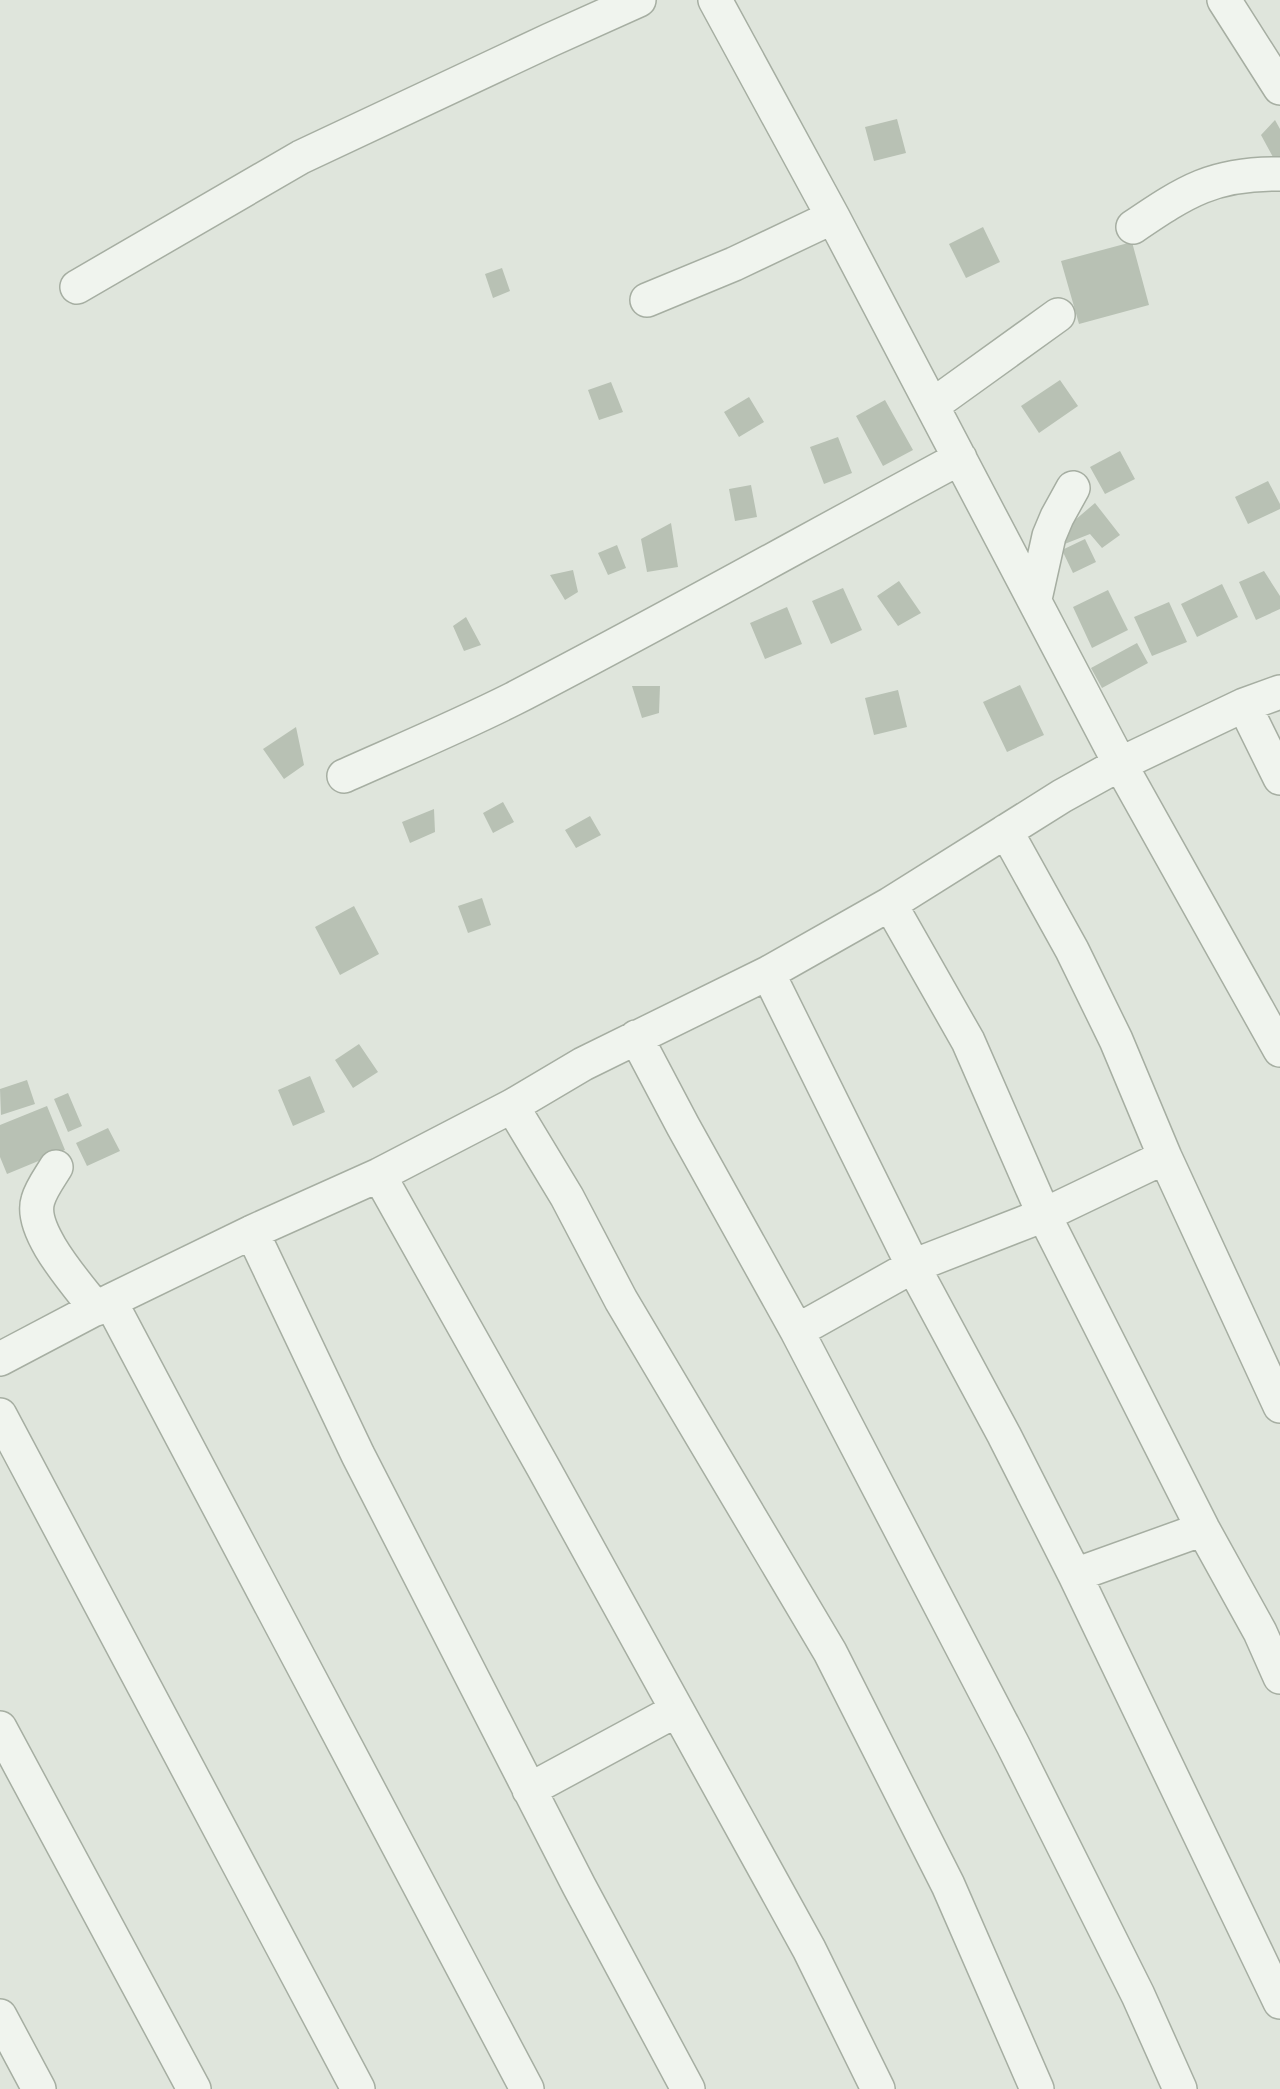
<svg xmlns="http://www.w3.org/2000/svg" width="1280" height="2089" font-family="'Exo 2',sans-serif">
	<rect width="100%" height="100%" fill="#dfe5dc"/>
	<path fill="#b8c1b4" d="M897,119L906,153L874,161L865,127Z
		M1275,120L1280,129V156L1274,159L1261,135Z
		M983,227L1000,262L966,278L949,244Z
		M1132,242L1149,305L1079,324L1061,261Z
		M502,268L510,291L493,298L485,274Z
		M1060,380L1078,406L1039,433L1021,406Z
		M611,382L623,412L599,420L588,390Z
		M749,397L764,422L739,437L724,412Z
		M885,400L913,450L883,466L856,416Z
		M838,437L852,473L824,484L810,447Z
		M1120,451L1135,479L1105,494L1090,467Z
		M1268,481L1280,504V509L1248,524L1235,497Z
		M751,485L757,517L735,521L729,489Z
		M1095,503L1120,535L1102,548L1090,534L1057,547L1055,537Z
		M671,523L678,567L647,572L641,539Z
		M1085,539L1096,562L1073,573L1062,550Z
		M617,545L626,568L608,575L598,553Z
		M573,570L578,592L565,600L550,575Z
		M1264,571L1280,596V609L1256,620L1239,582Z
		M899,581L921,613L898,626L877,596Z
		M1222,584L1238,617L1197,637L1181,604Z
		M843,588L862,630L831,644L812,601Z
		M1108,590L1128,630L1092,648L1073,607Z
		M1169,602L1187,642L1152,656L1134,617Z
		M787,607L802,644L765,659L750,623Z
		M466,617L481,645L464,651L453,626Z
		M1137,643L1148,663L1102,688L1091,668Z
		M1020,685L1044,735L1007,752L983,702Z
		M632,686H660L659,713L642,718Z
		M898,690L907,727L874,735L865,698Z
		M296,727L304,765L284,779L263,749Z
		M503,802L514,822L493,833L483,813Z
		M434,809L435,832L410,843L402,822Z
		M590,816L601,835L576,848L565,830Z
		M482,898L491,925L468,933L458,906Z
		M354,906L379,954L340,975L315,927Z
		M359,1044L378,1072L353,1088L335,1060Z
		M310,1076L325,1112L293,1126L278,1090Z
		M27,1080L35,1104L1,1115L0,1089Z
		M68,1093L82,1126L68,1132L54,1099Z
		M47,1106L65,1150L7,1174L0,1157V1125Z
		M108,1128L120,1151L87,1166L76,1143Z"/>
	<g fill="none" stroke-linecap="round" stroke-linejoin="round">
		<g stroke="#a6aea2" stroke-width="36">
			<path id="minor" d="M715,0L833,217L1120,764L1280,1050
				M1224,0L1280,88
				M1133,227C1186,191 1214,173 1280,174
				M77,287L301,157L550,40L639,0
				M647,300L734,264L833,217
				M933,405L1058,315
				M1035,599L1049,536L1057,517L1073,488
				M1244,705L1280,778
				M344,776C400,751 457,727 513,699C664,621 811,538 960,458
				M1006,831L1072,950L1116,1040L1165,1157L1280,1406
				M890,904L968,1041L1044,1215L1203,1529L1260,1632L1280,1677
				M768,973L913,1266L1004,1435L1075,1575L1280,2002
				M636,1037L683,1126L797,1331L1013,1745L1138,1995L1180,2089
				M512,1106L567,1197L621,1300L830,1652L948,1885L1037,2089
				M56,1167C50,1177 41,1189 38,1200C28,1231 78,1285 96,1309
				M379,1175L543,1467L809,1949L878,2089
				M252,1232L358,1455L579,1886L688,2089
				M110,1301L527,2089
				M797,1331L913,1266L1044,1215L1165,1157
				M0,1359L110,1301L252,1232L379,1175L512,1106L583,1064L768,973L890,904L1062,796L1120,764L1244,705L1280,692
				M0,1415L358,2089
				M1075,1575L1203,1529
				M0,1728L194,2089
				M529,1790L677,1710
				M0,2016L39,2089"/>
		</g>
		<use href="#minor" stroke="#f0f4ee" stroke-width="33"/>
	</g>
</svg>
